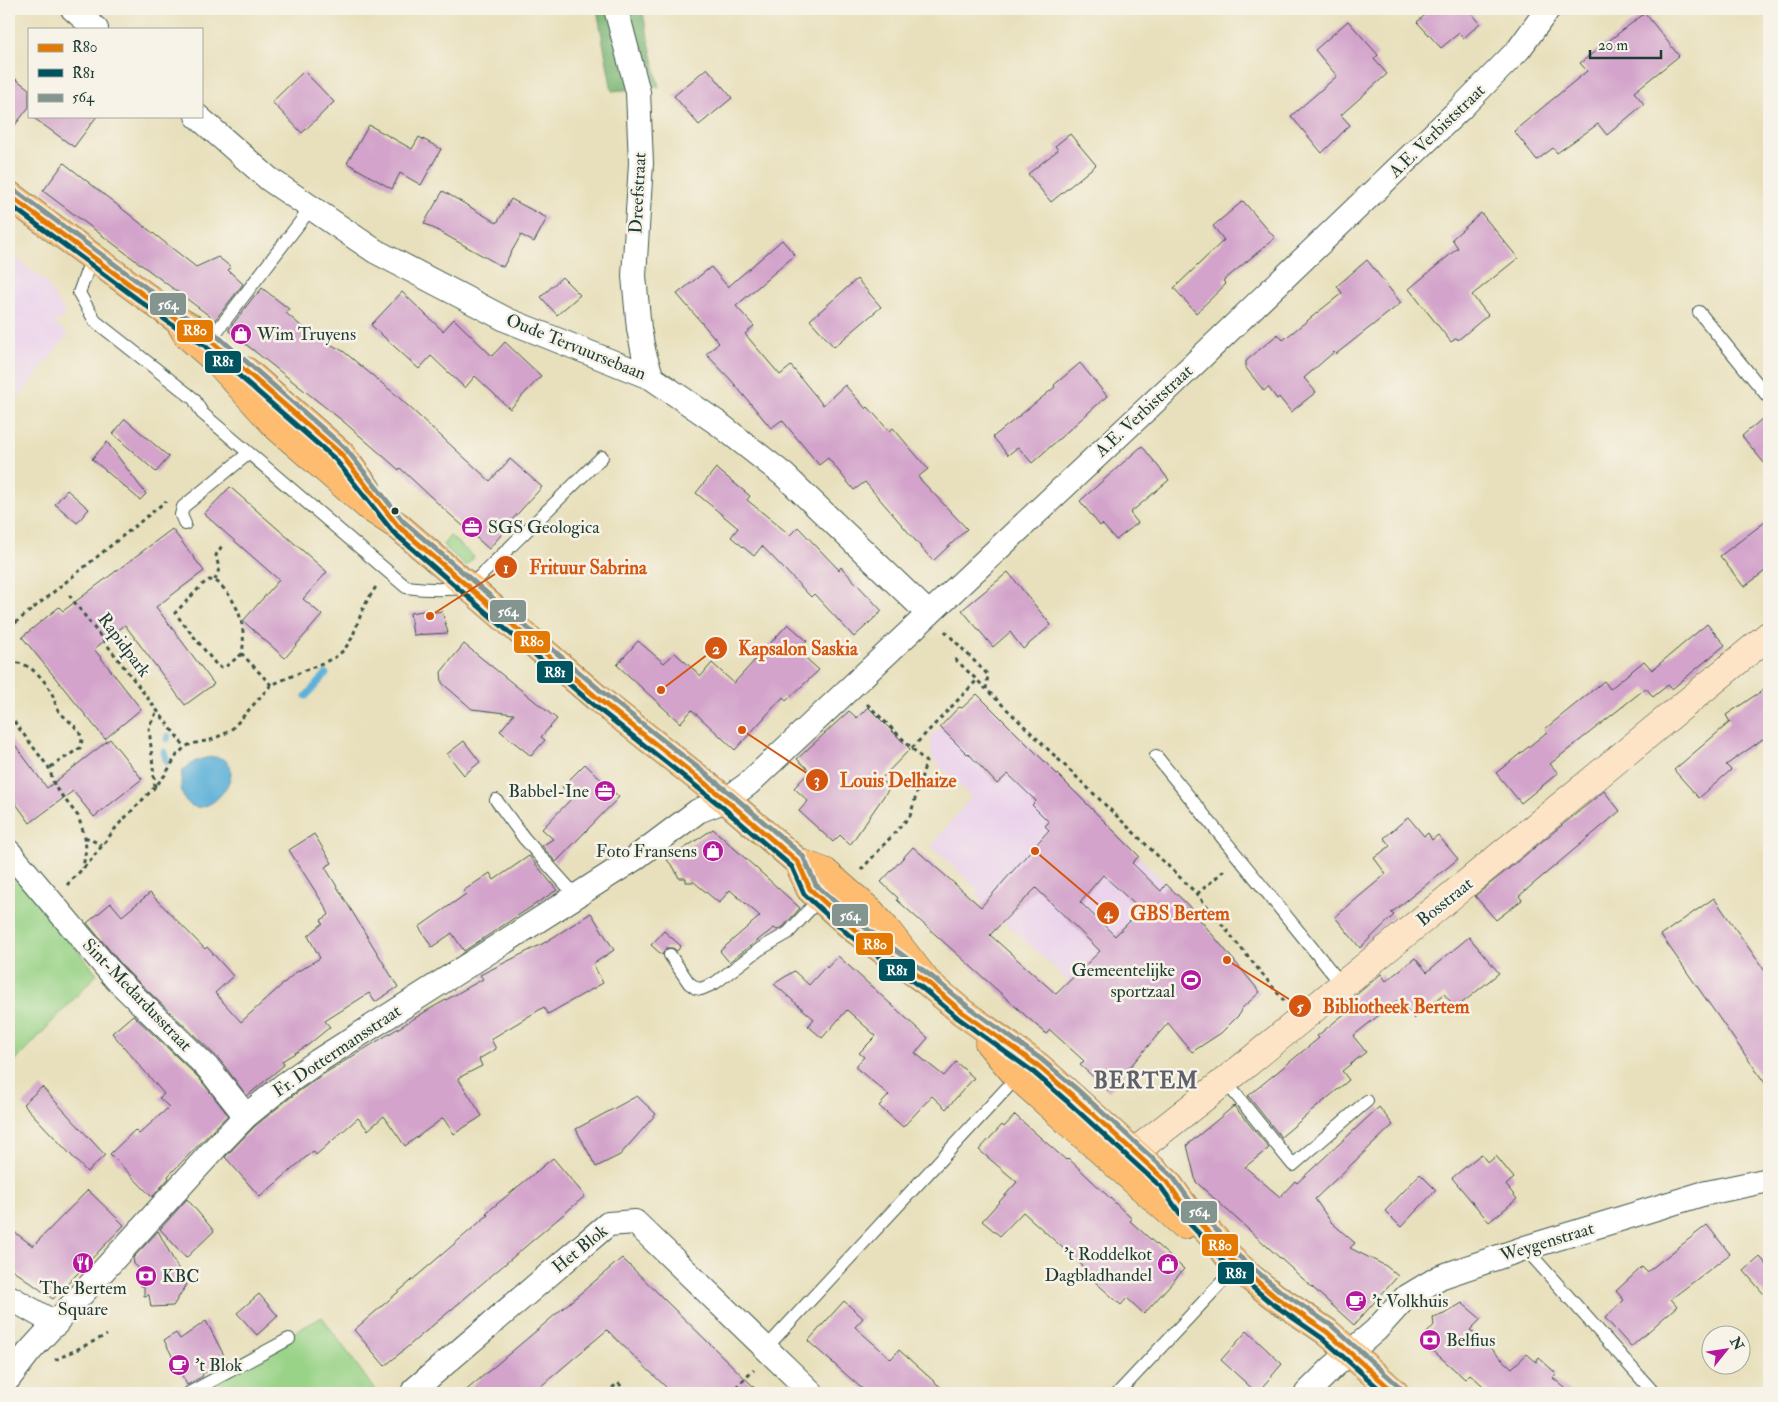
<svg xmlns="http://www.w3.org/2000/svg" width="1778" height="1402" font-family="'IM FELL Double Pica',serif">
	<rect width="100%" height="100%" fill="#f7f3e8"/>
	<filter id="ink" filterUnits="userSpaceOnUse"><feTurbulence type="fractalNoise" baseFrequency=".02" numOctaves="2"/><feDisplacementMap in="SourceGraphic" scale="10" xChannelSelector="R" yChannelSelector="G"/><feConvolveMatrix kernelMatrix="1 2 1 2 8 2 1 2 1" color-interpolation-filters="sRGB"/></filter>
	<filter id="wash" filterUnits="userSpaceOnUse"><feTurbulence type="fractalNoise" baseFrequency=".0096" numOctaves="4" result="noise"/><feDisplacementMap in="SourceGraphic" scale="20" xChannelSelector="R" yChannelSelector="G"/><feGaussianBlur stdDeviation="1.12" result="paint"/><feColorMatrix in="noise" values="0 0 0 0 0 0 0 0 0 0 0 0 0 0 0 0 0 1.4 0 .05"/><feComposite in="paint" operator="in"/></filter>
	<g filter="url(#wash)">
		<rect width="100%" height="100%" fill="#e8e0bc"/>
		<path fill="#ead1ec" d="M9,253L46,282L66,315L54,323L68,334L9,410Z
			M977,694L1187,905L1069,982L976,895L979,891L931,846L971,797L932,758L931,736L959,707L967,712L971,707L967,703Z"/>
		<path fill="#99d387" stroke="#5c885e" d="M450,536L474,557L466,566L443,545Z
			M9,866L97,974L9,1068Z
			M322,1317L377,1393H189L188,1392Z"/>
		<path fill="#7ab574" stroke="#4c7954" d="M597,9H642L659,87L612,91Z"/>
		<path fill="#5db1d9" stroke="#3e7786" d="M214,757C255,760 212,822 189,804C179,796 181,782 182,771C192,762 200,758 214,757Z"/>
		<g fill="none" stroke-linecap="round" stroke-linejoin="round">
			<path stroke="#5db1d9" stroke-width="7" d="M306,696L326,674
				M167,739L168,736
				M164,752L167,762"/>
		</g>
		<g id="blocks">
			<path fill="#d3a3cb" fill-rule="evenodd" d="M1432,9H1468L1480,23L1464,38L1459,33L1441,48L1417,22Z
				M1645,13L1679,56L1634,92L1644,104L1607,135L1598,124L1557,153L1553,148L1537,160L1514,131L1587,71L1580,63Z
				M1348,21L1378,55L1374,59L1387,74L1341,115L1350,125L1322,153L1291,116L1337,76L1315,50Z
				M707,68L732,98L699,125L674,96Z
				M304,71L334,102L302,133L272,102Z
				M9,74L29,89V107L9,133Z
				M31,116H97L74,147Z
				M369,125L412,149L419,137L441,149L421,185L400,173L392,189L347,163Z
				M1070,134L1096,165L1051,202L1028,174L1058,150L1055,146Z
				M64,163L196,267L218,257L231,267L228,270L243,284L215,320L43,191Z
				M443,191L497,223L511,199L547,218L534,242L521,235L503,267L424,223Z
				M1243,201L1275,238L1223,281L1226,284L1196,313L1174,288L1224,240L1213,226Z
				M1481,213L1518,258L1472,295L1488,315L1458,340L1457,338L1451,342L1409,289L1458,248L1452,239Z
				M782,240L795,255L736,306L754,326L745,334L780,375L791,366L823,405L845,385L866,409L868,407L889,431L893,428L928,469L918,477L967,529L933,561L865,482L854,490L828,458L819,465L782,420L771,428L730,379L706,354L719,343L677,294L711,267L728,287Z
				M1367,260L1401,303L1336,354L1334,352L1304,378L1316,392L1291,412L1279,397L1277,399L1268,387L1264,391L1246,368V361L1278,334L1283,340L1342,293L1337,286Z
				M562,277L580,295L557,315L541,297Z
				M857,279L881,307L834,347L810,320Z
				M262,288L289,309L286,313L308,332L343,351L395,394L490,481L510,459L542,487L511,521L512,522L489,549L445,510L400,468L399,470L344,422L229,331V329L255,295L256,296Z
				M402,292L443,331L454,319L492,356L505,342L541,376L510,409L475,376L465,388L431,356L419,369L371,325Z
				M1080,363L1107,396L1032,463L1018,447L1008,455L993,437L1055,387L1054,385Z
				M1769,413V469L1742,436Z
				M125,419L169,457L156,472L113,434Z
				M107,442L146,494L140,500L92,459Z
				M1142,446L1169,480L1130,513L1138,523L1116,540L1102,524L1100,526L1080,501Z
				M716,468L750,496L747,500L790,535L798,527L839,570L841,567L882,611L854,637L814,594L811,597L762,546L754,556L731,537L738,528L696,493Z
				M230,487L327,572L303,599L322,615L285,658L243,621L279,580L204,514Z
				M67,490L89,509L77,523L55,504Z
				M1769,519V568L1744,587L1720,556Z
				M172,529L204,571L156,607L214,684L185,705L125,625L94,649L141,709L105,739L22,637L59,607L63,611Z
				M1008,572L1051,625L1023,649L1010,632L993,647L962,610Z
				M429,610L430,613L442,611L448,633L413,635L410,613Z
				M788,624L807,641L798,651L819,670L786,701L783,697L735,750L692,710L680,723L617,665L638,641L664,663L675,653L701,676L712,663L734,683Z
				M1707,624L1725,645L1672,689L1668,685L1653,697L1646,688L1550,764L1558,773L1521,803L1496,773L1547,732L1545,729L1604,681L1610,689L1644,661L1652,670Z
				M464,644L557,719L541,737L545,740L531,756L500,731L514,714L472,709L442,683L441,672Z
				M1769,686V735L1726,765L1731,770L1699,798L1674,770L1730,722L1726,715Z
				M977,694L1139,856L1132,863L1161,891L1166,884L1187,904L1260,992L1241,1009L1240,1014L1221,1033L1192,1052L1168,1023L1109,1091L1080,1065L1084,1061L1050,1030L1046,1034L897,900L898,898L881,882L913,847L981,907L1049,830L1045,826L1049,822L1032,805L1036,801L1008,774L997,784L968,753L967,754L940,727L959,707L962,708ZM1103,875L1141,910L1115,936L1080,902ZM1036,888L1100,951L1056,994L990,935Z
				M868,707L910,749L880,780L890,787L850,845L840,835L833,842L799,811L808,801L794,788L810,771L797,759L849,711L857,718Z
				M9,737L47,788L110,739L142,779L94,817L73,791L30,823L9,794Z
				M464,741L480,762L464,775L447,754Z
				M585,764L619,797L556,862L542,846L553,839L542,829L573,797L562,787Z
				M1604,791L1620,811L1519,896L1522,900L1496,920L1475,896Z
				M1408,817L1424,836L1428,833L1432,840L1438,835L1458,859L1391,913L1394,915L1360,948L1335,917L1386,874L1374,858L1390,846L1384,838Z
				M713,829L800,908L783,927L777,930L774,928L729,962L720,951L760,916L730,890L719,903L694,882H686V878H679L674,868L667,860Z
				M314,834L332,863L325,867L398,987L375,1002L369,993L325,1021L330,1027L308,1045L282,1061L284,1065L247,1096L219,1059L127,971L87,923L111,903L122,916L150,893L205,949L207,947L233,976L215,993L241,1022L295,973L320,958L308,936L323,923L321,920L329,915L326,908L289,850Z
				M529,856L557,890L464,951L452,933L432,947L419,927L466,894L463,891L490,873L494,880Z
				M1714,898L1769,977V1089L1661,935Z
				M591,913L614,950L593,964L603,983L548,1014L544,1007L491,1039L496,1049L479,1059L482,1066L458,1078L482,1116L454,1134L443,1118L405,1146L384,1116L368,1130L358,1118L316,1155L313,1151L260,1197L225,1157L255,1126L292,1096L322,1075L428,1010L483,979L480,975L544,943Z
				M664,931L681,946L677,951L673,948H666L662,955L651,945Z
				M1469,937L1499,973L1456,1008L1444,994L1414,1019L1399,999L1353,1036L1366,1052L1342,1071L1349,1080L1281,1137L1248,1096L1319,1038L1317,1036L1348,1011L1344,1005L1381,974L1386,981L1415,958L1427,972Z
				M838,956L928,1038L915,1053L944,1076L956,1062L974,1078L946,1109L932,1096L903,1127L879,1106L889,1095L855,1067L864,1057L859,1053L876,1036L847,1010L822,1038L808,1026L814,1019L774,984L794,971L809,985L826,966L827,968Z
				M133,1015L199,1078L228,1115L168,1176L169,1178L152,1197L110,1154L135,1130L139,1134L169,1107L159,1098L164,1094L112,1033Z
				M42,1087L105,1155L87,1172L23,1104Z
				M637,1096L656,1114L620,1155L596,1167L576,1129Z
				M1234,1106L1269,1148L1245,1167L1280,1197L1295,1181L1297,1183L1379,1107L1393,1125L1315,1199L1331,1222L1355,1243L1350,1248L1386,1266L1398,1276L1354,1325L1196,1182L1187,1145Z
				M1015,1115L1066,1160L1068,1158L1132,1219L1130,1221L1184,1269L1144,1314L1127,1298L1121,1305L1084,1272L1086,1269L1023,1212L1000,1236L982,1221L1017,1182L979,1150L1002,1125L1004,1127Z
				M1481,1154L1488,1163L1496,1156L1514,1178L1506,1185L1517,1199L1489,1222L1452,1178Z
				M553,1158L585,1196L385,1366L354,1330L488,1215L486,1213Z
				M1420,1174L1436,1190L1401,1227L1385,1211Z
				M88,1190L124,1225L53,1299L9,1267V1228L33,1246Z
				M187,1199L214,1231L186,1258L160,1229Z
				M1707,1225L1730,1254L1671,1299L1677,1306L1631,1347L1605,1318L1624,1300L1616,1291L1642,1267L1647,1272Z
				M158,1231L180,1272L177,1275L187,1284L173,1306L151,1307L149,1295L144,1296V1286H141V1270L134,1264L133,1258Z
				M1760,1257L1769,1267V1300L1744,1271Z
				M622,1258L760,1393H672L607,1330L533,1393H463Z
				M259,1294L278,1316L257,1335L237,1313Z
				M844,1301L863,1318L855,1327L891,1359L899,1350L947,1393H867L808,1341Z
				M1462,1303L1481,1319L1470,1330L1512,1368L1527,1354L1536,1362L1539,1358L1557,1374L1553,1378L1571,1393H1491L1470,1374L1465,1379L1421,1340L1434,1325L1433,1318L1444,1314Z
				M206,1321L227,1361L202,1374L203,1376L187,1385L164,1340L176,1333L180,1339Z
				M1247,1331L1282,1364L1257,1393L1221,1360Z"/>
		</g>
	</g>
	<g filter="url(#ink)">
		<use href="#blocks" fill-opacity="0" stroke="#3d5548" stroke-width="1"/>
		<g fill="none" stroke-linecap="round" stroke-linejoin="round">
			<g stroke="#3d5548" stroke-width="14">
				<path id="lane" d="M92,257L79,293L95,321L194,399L202,413L406,587C428,590 447,590 469,587L602,457
					M1699,312L1769,398
					M210,340L311,208
					M185,524L181,515L183,507L249,453
					M1156,756L1343,986
					M496,800L524,838L576,896
					M670,955L689,983L696,988L701,989L715,983L760,949L788,933L820,898
					M1225,1081L1293,1165L1367,1101
					M1525,1248L1654,1393
					M765,1349L1019,1075
					M189,1393L289,1339
					M1118,1393L1221,1283"/>
			</g>
			<g stroke="#3d5548" stroke-width="26">
				<path id="street" d="M73,9L96,29
					M616,9L638,92L641,163L634,276L639,329L644,354L652,378
					M197,116L269,179L375,251L507,320L652,378L719,424L784,475L929,614
					M9,852L117,980L209,1069L246,1116
					M9,1297L56,1324
					M9,1378L29,1352L216,1147L246,1116L284,1085L318,1061L634,859L698,811L726,800L748,784L1169,388L1463,106L1519,49L1548,9
					M413,1393L414,1390L608,1224L635,1222L812,1393
					M1307,1393L1333,1367L1376,1330L1405,1298L1440,1277L1525,1248L1702,1194L1769,1180"/>
			</g>
			<g stroke="#3d5548" stroke-width="29">
				<path id="secondary" d="M1118,1165L1244,1066L1769,635"/>
			</g>
			<g stroke="#3d5548" stroke-width="29">
				<path id="primary" d="M9,195L179,321L196,330
					M179,321L187,335L220,364L277,427L369,507L398,526L596,697L726,800L798,862L825,872L870,911L886,929L927,982
					M246,371L341,454L367,489
					M798,862L810,889L854,929L927,982L962,1012L1037,1065L1167,1182L1187,1210L1216,1240L1230,1258L1251,1278L1274,1296L1327,1332L1395,1393
					M989,1043L1017,1076L1184,1225"/>
			</g>
			<path stroke="#3d5548" stroke-width="3" stroke-dasharray="4 4" stroke-linecap="butt" d="M215,580L219,569L216,555L223,544
				M69,595L185,747
				M9,628L166,501
				M945,631L988,675L986,689L1197,894L1285,1002
				M242,654L225,667H218L175,613L203,584L209,580C217,580 220,584 225,590C241,609 246,630 242,654L271,685
				M955,659L977,680
				M9,663C26,659 44,678 51,692C54,697 55,704 58,710C66,721 88,731 80,748L49,768
				M9,715L49,768L55,787L78,816L85,837L86,849L83,868
				M912,748L977,680L986,689
				M155,787L149,727L157,711
				M85,837L102,845
				M861,870L910,816L926,762L866,703
				M67,885L91,860L118,825L155,787L165,775L177,755L185,747L191,744L211,740L226,733L233,728L271,685L334,658L344,650L352,638L364,606L377,585
				M1197,894L1226,869
				M55,1360L107,1335
				M606,1393L618,1383L629,1393
				M730,1393L754,1370"/>
			<use href="#lane" stroke="#fff" stroke-width="12"/>
			<use href="#street" stroke="#fff" stroke-width="24"/>
			<use href="#secondary" stroke="#fee4c6" stroke-width="28"/>
			<use href="#primary" stroke="#fdbc70" stroke-width="28"/>
			<g stroke="#f7f3e8" stroke-width="9">
				<path id="bus-1" d="M9,195L179,321L210,340L341,454L398,526L596,697L726,800L798,862L810,889L854,929L927,982L962,1012L1037,1065L1074,1097L1167,1182L1187,1210L1216,1240L1230,1258L1274,1296L1327,1332L1395,1393"/>
			</g>
			<g stroke="#f7f3e8" stroke-width="9">
				<path id="bus-2" d="M9,204L175,327L205,346L335,459L393,532L591,703L721,806L792,867L804,894L849,935L922,988L958,1018L1032,1071L1069,1103L1161,1187L1181,1215L1210,1245L1225,1264L1270,1302L1322,1338L1384,1393"/>
			</g>
			<g stroke="#f7f3e8" stroke-width="9">
				<path id="bus-3" d="M13,189L183,315L215,334L346,449L403,521L601,691L731,794L803,856L816,885L859,923L931,976L967,1006L1041,1059L1079,1091L1173,1177L1193,1205L1221,1235L1235,1253L1279,1290L1332,1326L1400,1387"/>
			</g>
			<use href="#bus-1" stroke="#e57a03" stroke-width="5"/>
			<use href="#bus-2" stroke="#005460" stroke-width="5"/>
			<use href="#bus-3" stroke="#84948f" stroke-width="5"/>
		</g>
	</g>
	<defs>
		<g id="shop-disc" transform="scale(1.125)"><circle r="9.5" fill="#b5179e" stroke="#f7f3e8"/><path d="M-5-2.5h2.3a2.7 3.5 0 0 1 5.4 0H5L5.5 6h-11ZM-1.5-2.5h3a1.5 2.3 0 0 0-3 0Z" fill="#fff"/></g>
		<g id="office-disc" transform="scale(1.125)"><circle r="9.5" fill="#b5179e" stroke="#f7f3e8"/><path d="M-6-3h4V-5.5h4V-3h4V5H-6ZM-1-4.5V-3h2v-1.5ZM-6 0V1H6V0Z" fill="#fff"/></g>
		<g id="stadium-disc" transform="scale(1.125)"><circle r="9.5" fill="#b5179e" stroke="#f7f3e8"/><path d="M0-5a6.5 5 0 1 0 0 10a6.5 5 0 1 0 0-10ZM-3.5-1.8h7v3.6h-7Z" fill="#fff"/></g>
		<g id="restaurant-disc" transform="scale(1.125)"><circle r="9.5" fill="#b5179e" stroke="#f7f3e8"/><path d="M-5-6h1v4h1v-4h1v4h1v-4h1v5L-1.5 .5V6h-2V.5L-5-1ZM5-6V6H3V1.5H1.5Q1.5-4 5-6Z" fill="#fff"/></g>
		<g id="bank-disc" transform="scale(1.125)"><circle r="9.5" fill="#b5179e" stroke="#f7f3e8"/><path d="M-6-4H6V4H-6ZM0-2.3a2.3 2.3 0 1 0 0 4.6a2.3 2.3 0 1 0 0-4.6Z" fill="#fff"/></g>
		<g id="cafe-disc" transform="scale(1.125)"><circle r="9.5" fill="#b5179e" stroke="#f7f3e8"/><path d="M-5.5-4.5H6V0H3Q3 3.5 0 3.5H-2.5Q-5.5 3.5-5.5 0ZM3-3.2v2h1.7v-2ZM-6 4.5H4V6H-6Z" fill="#fff"/></g>
	</defs>
	<g fill-rule="evenodd">
		<use href="#shop-disc" x="241" y="334"/>
		<use href="#office-disc" x="472" y="527"/>
		<use href="#office-disc" x="605" y="791"/>
		<use href="#shop-disc" x="713" y="851"/>
		<use href="#stadium-disc" x="1191" y="980"/>
		<use href="#restaurant-disc" x="83" y="1263"/>
		<use href="#shop-disc" x="1168" y="1264"/>
		<use href="#bank-disc" x="146" y="1276"/>
		<use href="#cafe-disc" x="1356" y="1301"/>
		<use href="#bank-disc" x="1430" y="1340"/>
		<use href="#cafe-disc" x="179" y="1365"/>
	</g>
	<circle fill="#1f3d34" stroke="#f7f3e8" stroke-width="2" cx="395" cy="511" r="4.5"/>
	<g text-anchor="middle" dominant-baseline="central" stroke-width="5" stroke-linejoin="round" paint-order="stroke">
		<g font-size="18" fill="#1f3d34" stroke="#f7f3e8">
			<text transform="translate(1437 131) rotate(-44)">A.E. Verbiststraat</text>
			<text transform="translate(638 193) rotate(-87)">Dreefstraat</text>
			<text transform="translate(576 347) rotate(22)">Oude Tervuursebaan</text>
			<text transform="translate(1144 411) rotate(-43)">A.E. Verbiststraat</text>
			<text transform="translate(124 645) rotate(53)">Rapidpark</text>
			<text transform="translate(1445 902) rotate(-39)">Bosstraat</text>
			<text transform="translate(137 995) rotate(46)">Sint-Medardusstraat</text>
			<text transform="translate(337 1051) rotate(-34)">Fr. Dottermansstraat</text>
			<text transform="translate(1547 1242) rotate(-17)">Weygenstraat</text>
			<text transform="translate(580 1249) rotate(-39)">Het Blok</text>
		</g>
		<g font-size="18" fill="#1f3d34" stroke="#f7f3e8" text-anchor="start">
			<text x="257" y="334">Wim Truyens</text>
			<text x="488" y="527">SGS Geologica</text>
			<text x="589" y="791" text-anchor="end">Babbel-Ine</text>
			<text x="697" y="851" text-anchor="end">Foto Fransens</text>
			<text x="1175" y="970" text-anchor="end">Gemeentelijke<tspan x="1175" dy="21">sportzaal</tspan></text>
			<text x="1152" y="1254" text-anchor="end">'t Roddelkot<tspan x="1152" dy="21">Dagbladhandel</tspan></text>
			<text x="162" y="1276">KBC</text>
			<text x="83" y="1288" text-anchor="middle">The Bertem<tspan x="83" dy="21">Square</tspan></text>
			<text x="1372" y="1301">'t Volkhuis</text>
			<text x="1446" y="1340">Belfius</text>
			<text x="195" y="1365">'t Blok</text>
		</g>
		<g font-size="22" font-weight="bold" letter-spacing="1" fill="#5e6169" stroke="#f7f3e8">
			<text x="1146" y="1081">BERTEM</text>
		</g>
	</g>
	<path fill="none" stroke="#d45610" stroke-width="2" d="M430 616L506 567M661 690L716 648M742 730L817 780M1035 851L1108 913M1227 960L1300 1006"/>
	<g fill="#d45610" stroke="#f7f3e8" stroke-width="2">
		<circle cx="430" cy="616" r="5"/>
		<circle cx="661" cy="690" r="5"/>
		<circle cx="742" cy="730" r="5"/>
		<circle cx="1035" cy="851" r="5"/>
		<circle cx="1227" cy="960" r="5"/>
		<circle cx="506" cy="567" r="12"/>
		<circle cx="716" cy="648" r="12"/>
		<circle cx="817" cy="780" r="12"/>
		<circle cx="1108" cy="913" r="12"/>
		<circle cx="1300" cy="1006" r="12"/>
	</g>
	<g font-size="15" text-anchor="middle" font-weight="bold" fill="#fff">
		<text x="506" y="573">1</text>
		<text x="716" y="654">2</text>
		<text x="817" y="785">3</text>
		<text x="1108" y="918">4</text>
		<text x="1300" y="1012">5</text>
	</g>
	<g font-size="19" text-anchor="middle" font-weight="bold" fill="#d45610" stroke="#f7f3e8" stroke-width="5" stroke-linejoin="round" paint-order="stroke">
		<text x="588" y="574">Frituur Sabrina</text>
		<text x="798" y="655">Kapsalon Saskia</text>
		<text x="898" y="787">Louis Delhaize</text>
		<text x="1180" y="920">GBS Bertem</text>
		<text x="1396" y="1013">Bibliotheek Bertem</text>
	</g>
	<g stroke="#f7f3e8" stroke-width="2">
		<rect x="149" y="292" width="38" height="24" rx="5" fill="#84948f"/>
		<rect x="176" y="319" width="38" height="24" rx="5" fill="#e57a03"/>
		<rect x="204" y="350" width="38" height="24" rx="5" fill="#005460"/>
		<rect x="489" y="599" width="38" height="24" rx="5" fill="#84948f"/>
		<rect x="513" y="630" width="38" height="24" rx="5" fill="#e57a03"/>
		<rect x="536" y="660" width="38" height="24" rx="5" fill="#005460"/>
		<rect x="831" y="903" width="38" height="24" rx="5" fill="#84948f"/>
		<rect x="855" y="932" width="39" height="24" rx="5" fill="#e57a03"/>
		<rect x="878" y="958" width="38" height="24" rx="5" fill="#005460"/>
		<rect x="1180" y="1200" width="38" height="24" rx="5" fill="#84948f"/>
		<rect x="1201" y="1233" width="38" height="24" rx="5" fill="#e57a03"/>
		<rect x="1217" y="1261" width="38" height="24" rx="5" fill="#005460"/>
	</g>
	<g font-size="14" text-anchor="middle" font-weight="bold" fill="#fff">
		<text x="168" y="309">564</text>
		<text x="195" y="335">R80</text>
		<text x="223" y="366">R81</text>
		<text x="508" y="616">564</text>
		<text x="532" y="646">R80</text>
		<text x="555" y="677">R81</text>
		<text x="850" y="920">564</text>
		<text x="875" y="949">R80</text>
		<text x="897" y="975">R81</text>
		<text x="1199" y="1216">564</text>
		<text x="1220" y="1250">R80</text>
		<text x="1236" y="1278">R81</text>
	</g>
	<rect width="1778" height="1402" fill="none" stroke="#f7f3e8" stroke-width="30"/>
	<rect x="28" y="28" width="175" height="90" fill="#f7f3e8" stroke="#a1aaa0"/>
	<rect x="38" y="44" width="25" height="8" fill="#e57a03" stroke="#a1aaa0"/>
	<text x="72" y="52" font-size="15" fill="#1f3d34">R80</text>
	<rect x="38" y="69" width="25" height="8" fill="#005460" stroke="#a1aaa0"/>
	<text x="72" y="78" font-size="15" fill="#1f3d34">R81</text>
	<rect x="38" y="94" width="25" height="8" fill="#84948f" stroke="#a1aaa0"/>
	<text x="72" y="102" font-size="15" fill="#1f3d34">564</text>
	<g transform="translate(1726 1350) rotate(60)"><circle r="24" fill="#f7f3e8" stroke="#a1aaa0"/>
	<path d="M0-4L9 19L0 12L-9 19Z" fill="#b5179e"/>
	<text y="-8" font-size="14" font-weight="bold" text-anchor="middle" fill="#1f3d34">N</text>
	</g>
	<path d="M1590 50v8h71v-8" fill="none" stroke="#1f3d34" stroke-width="2.5"/>
	<text x="1598" y="50" font-size="15" fill="#1f3d34" stroke="#f7f3e8" stroke-width="4" paint-order="stroke">20 m</text>
</svg>
